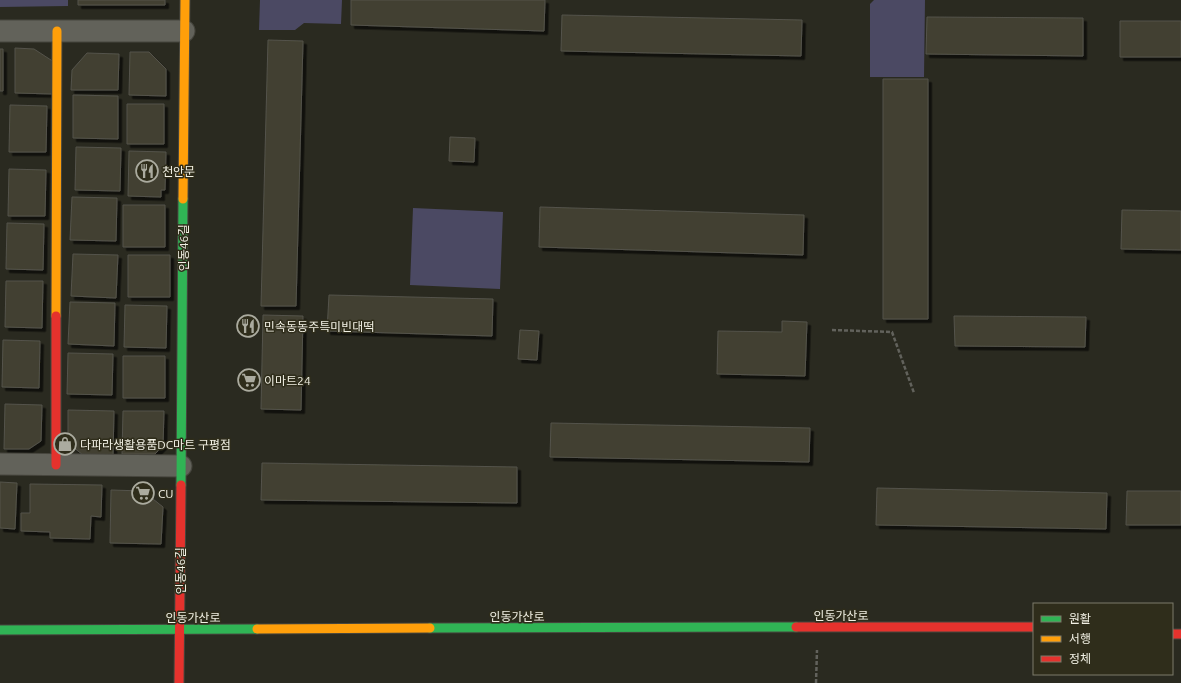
<svg xmlns="http://www.w3.org/2000/svg" width="1181" height="683" font-family="Ubuntu,'Noto Sans KR',sans-serif">
	<defs>
		<filter id="shadow"><feDropShadow dx="3.5" dy="3.5" stdDeviation="0" flood-color="#0009"/></filter>
	</defs>
	<rect width="100%" height="100%" fill="#2a2a20"/>
	<path fill="#4b4963" d="M0,0H68V6L0,7Z
		M260,0H342L341,24L304,23L295,30H259Z
		M874,0H925L924,77H870V4Z
		M413,208L503,212L500,289L410,285Z"/>
	<path fill="#424131" stroke="#54534b" filter="url(#shadow)" d="M78,0H165V5H78Z
		M351,0H545L544,31L351,25Z
		M562,15L802,20L801,56L561,51Z
		M927,17L1083,18V56L926,54Z
		M1120,21H1181V57H1120Z
		M268,40L303,41L296,306H261Z
		M15,48L34,49L54,62V94L15,93Z
		M0,49H3V91H0Z
		M130,52H149L166,69V96L129,95Z
		M87,53L119,54L118,90H71L72,70Z
		M883,79H928V319H883Z
		M73,95L118,96V139L73,138Z
		M127,104H164V144H127Z
		M10,105L47,106L46,152H9Z
		M450,137L475,138L474,162L449,161Z
		M76,147L121,148L120,191L75,190Z
		M129,151L166,152L165,190H161V197L128,196Z
		M9,169L46,170L45,216H8Z
		M72,197L117,198L116,241L70,240Z
		M123,205H165V247H123Z
		M540,207L804,215L803,255L539,247Z
		M1122,210L1181,211V250L1121,249Z
		M7,223L44,224L43,270L6,269Z
		M73,254L118,255L116,298L71,296Z
		M128,255H170V297H128Z
		M6,281H43L42,328L5,327Z
		M329,295L493,299L492,336L327,331Z
		M70,302L115,303L114,346L68,344Z
		M125,305L167,306L166,348L124,347Z
		M263,315L303,316L301,410L261,409Z
		M954,316L1086,317L1085,347L955,346Z
		M782,321L807,322L805,376L717,374L718,331L782,332Z
		M520,330L539,331L537,360L518,359Z
		M3,340L40,341L39,388L2,387Z
		M68,353L113,354L112,395L67,394Z
		M123,356H165V398H123Z
		M5,404L42,405L41,441L29,449H4Z
		M68,410L114,411L113,456L83,455L68,443Z
		M123,411H164L163,446L155,454H122Z
		M551,423L810,428L809,462L550,457Z
		M262,463L517,467V503L261,500Z
		M0,482L17,483L15,529L0,528Z
		M30,484L102,485L101,517L91,516L90,539L50,538V532L21,531V513H30Z
		M877,488L1107,493L1106,529L876,525Z
		M111,490L143,491L163,507L161,544L110,543Z
		M1127,491H1181V525H1126Z"/>
	<g fill="none" stroke-linecap="round" stroke-linejoin="round">
		<g stroke="#47463e" stroke-width="23">
			<path id="street" d="M0,31H184
				M0,464L181,466"/>
		</g>
		<g stroke="#47463e" stroke-width="11">
			<path id="fast" d="M181,485L183,199
				M430,628L796,627
				M0,630L257,629"/>
		</g>
		<g stroke="#47463e" stroke-width="11">
			<path id="slow" d="M183,199L185,0
				M56,316L57,31
				M257,629L430,628"/>
		</g>
		<g stroke="#47463e" stroke-width="11">
			<path id="jam" d="M56,465V316
				M796,627H1034
				M1172,634H1181
				M179,683L181,485"/>
		</g>
		<path stroke="#62625c" stroke-width="2.5" stroke-dasharray="4 2" stroke-linecap="butt" d="M832,330L892,332L914,393
			M816,683L817,650"/>
		<use href="#street" stroke="#62625a" stroke-width="21"/>
		<use href="#fast" stroke="#30b455" stroke-width="9"/>
		<use href="#slow" stroke="#ff9f0a" stroke-width="9"/>
		<use href="#jam" stroke="#e5322d" stroke-width="9"/>
	</g>
	<defs>
		<g id="restaurant-ring" transform="scale(1.15)"><circle r="9.5" fill="#2f2d1b" stroke="#abab9f" stroke-width="1.5"/><path d="M-5-6h1v4h1v-4h1v4h1v-4h1v5L-1.5 .5V6h-2V.5L-5-1ZM5-6V6H3V1.5H1.5Q1.5-4 5-6Z" fill="#abab9f"/></g>
		<g id="supermarket-ring" transform="scale(1.15)"><circle r="9.5" fill="#2f2d1b" stroke="#abab9f" stroke-width="1.5"/><path d="M-6-5.5h2.5l.6 2H6L4.5 2H-2.5L-4.4-4H-6ZM-1.5 3.2a1.3 1.3 0 1 0 .1 0ZM3 3.2a1.3 1.3 0 1 0 .1 0Z" fill="#abab9f"/></g>
		<g id="shop-ring" transform="scale(1.15)"><circle r="9.5" fill="#2f2d1b" stroke="#abab9f" stroke-width="1.5"/><path d="M-5-2.5h2.3a2.7 3.5 0 0 1 5.4 0H5L5.5 6h-11ZM-1.5-2.5h3a1.5 2.3 0 0 0-3 0Z" fill="#abab9f"/></g>
	</defs>
	<g fill-rule="evenodd">
		<use href="#restaurant-ring" x="147" y="171"/>
		<use href="#restaurant-ring" x="248" y="326"/>
		<use href="#supermarket-ring" x="249" y="380"/>
		<use href="#shop-ring" x="65" y="444"/>
		<use href="#supermarket-ring" x="143" y="493"/>
	</g>
	<g text-anchor="middle" dominant-baseline="central" stroke-width="3" stroke-linejoin="round" paint-order="stroke">
		<g font-size="12" fill="#f1f0e4" stroke="#2f2d1b" text-anchor="start">
			<text x="162" y="171">천안문</text>
			<text x="264" y="326">민속동동주특미빈대떡</text>
			<text x="264" y="380">이마트24</text>
			<text x="80" y="444">다파라생활용품DC마트 구평점</text>
			<text x="158" y="493">CU</text>
		</g>
		<g font-size="12" fill="#f1f0e4" stroke="#2f2d1b">
			<text transform="translate(183 248) rotate(-90)">인동46길</text>
			<text transform="translate(180 571) rotate(-90)">인동46길</text>
			<text x="841" y="615">인동가산로</text>
			<text x="517" y="616">인동가산로</text>
			<text x="193" y="617">인동가산로</text>
		</g>
	</g>
	<rect x="1033" y="603" width="140" height="72" fill="#2f2d1b" stroke="#7d7b6b"/>
	<rect x="1041" y="616" width="20" height="6" fill="#30b455" stroke="#7d7b6b"/>
	<text x="1069" y="623" font-size="12" fill="#f1f0e4">원활</text>
	<rect x="1041" y="636" width="20" height="6" fill="#ff9f0a" stroke="#7d7b6b"/>
	<text x="1069" y="643" font-size="12" fill="#f1f0e4">서행</text>
	<rect x="1041" y="656" width="20" height="6" fill="#e5322d" stroke="#7d7b6b"/>
	<text x="1069" y="663" font-size="12" fill="#f1f0e4">정체</text>
</svg>
